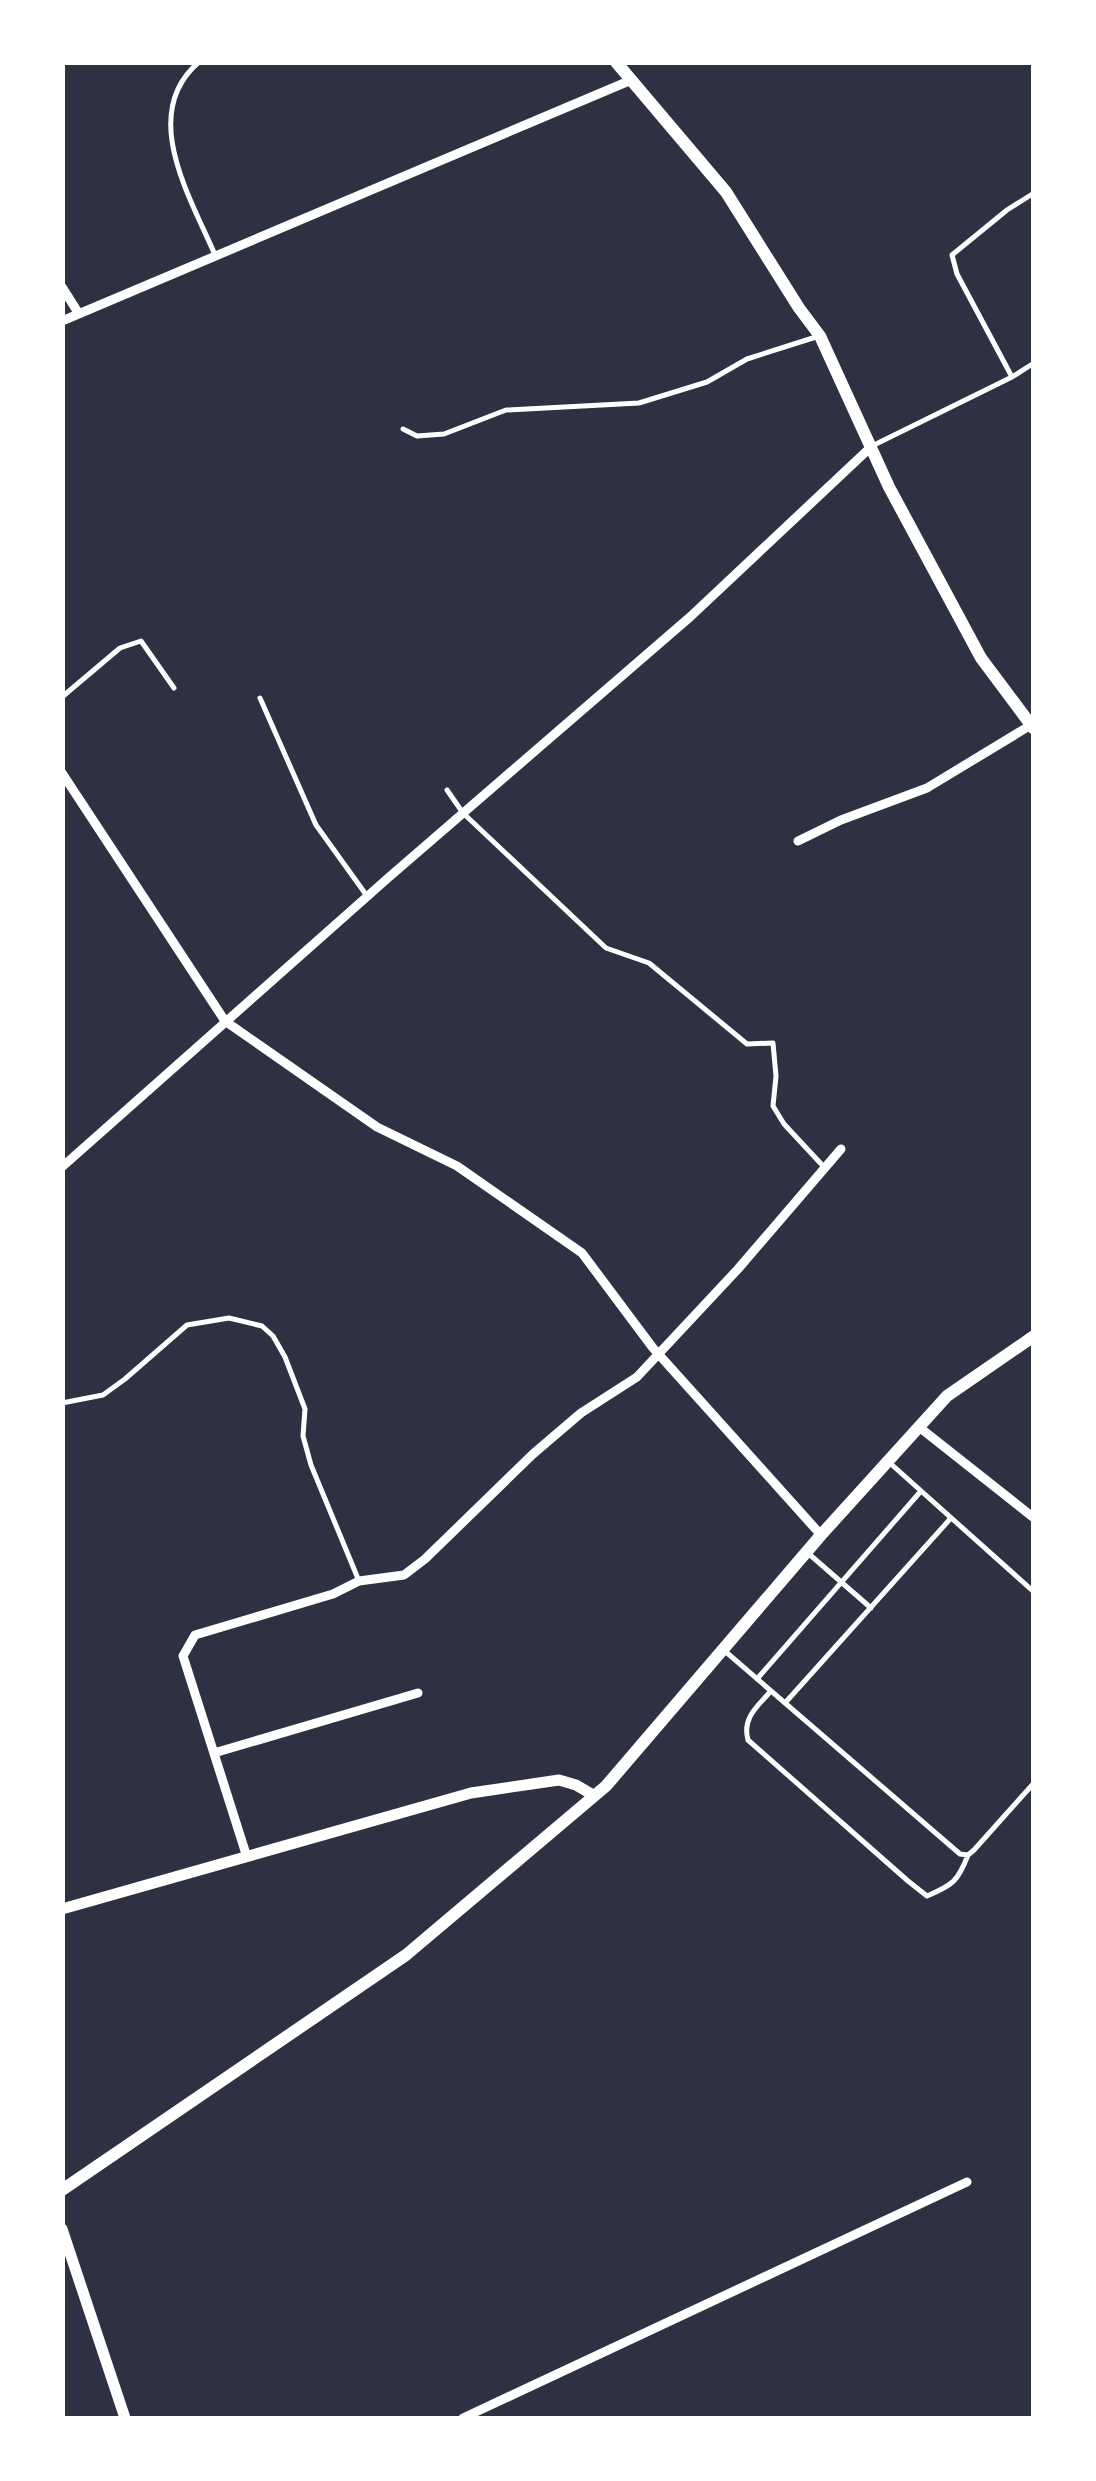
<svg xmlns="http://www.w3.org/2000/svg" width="1096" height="2481" font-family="'Work Sans',sans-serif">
	<rect width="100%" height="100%" fill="#2d3142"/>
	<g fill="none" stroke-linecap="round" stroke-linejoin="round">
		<path stroke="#fff" stroke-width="5" d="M199,62C138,114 191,198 215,255
			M1012,377L1034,363
			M403,429L417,436L444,434L506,410L639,403L707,382L747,359L816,337
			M872,446L1012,377L957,274L952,255L1007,210L1034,193
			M62,697L120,648L141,641L174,688
			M260,698L316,825L367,896
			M447,790L463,813L606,948L649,963L747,1044L773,1043L776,1076L773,1106L784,1124L824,1167
			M62,1403L103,1395L125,1379L187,1325L229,1318L262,1326L273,1336L285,1357L305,1409L303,1436L311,1465L359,1581
			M891,1464L1034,1592
			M809,1554L871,1608
			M726,1652L960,1854L968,1855L974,1850L1034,1783
			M757,1679L921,1491
			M770,1692C757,1707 742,1718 748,1740L908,1881L927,1896C953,1885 958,1881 968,1855
			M785,1703L951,1518"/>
		<path stroke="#fff" stroke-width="9" d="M62,287L79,314
			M62,321L629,81
			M62,773L225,1021L377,1127L457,1166L582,1253L653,1348L821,1535
			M798,841L841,820L927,788L1031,725
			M62,1167L388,878L690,617L872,446
			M919,1427L1034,1518
			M214,1753L418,1693
			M246,1854L183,1656L195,1635L333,1594L359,1581L404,1575L425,1559L533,1454L581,1413L637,1377L738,1269L841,1149
			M463,2418L967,2182"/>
		<path stroke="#fff" stroke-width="11" d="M62,1909L471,1793L559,1780L576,1785L593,1795
			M62,2229L125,2418"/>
		<path stroke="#fff" stroke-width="12" d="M616,62L726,192L799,308L820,336L889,487L981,658L1034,729
			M62,2190L406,1955L606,1786L821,1535L947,1396L1034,1336"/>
	</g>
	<rect width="1096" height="2481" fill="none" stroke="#ffffff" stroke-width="130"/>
</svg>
